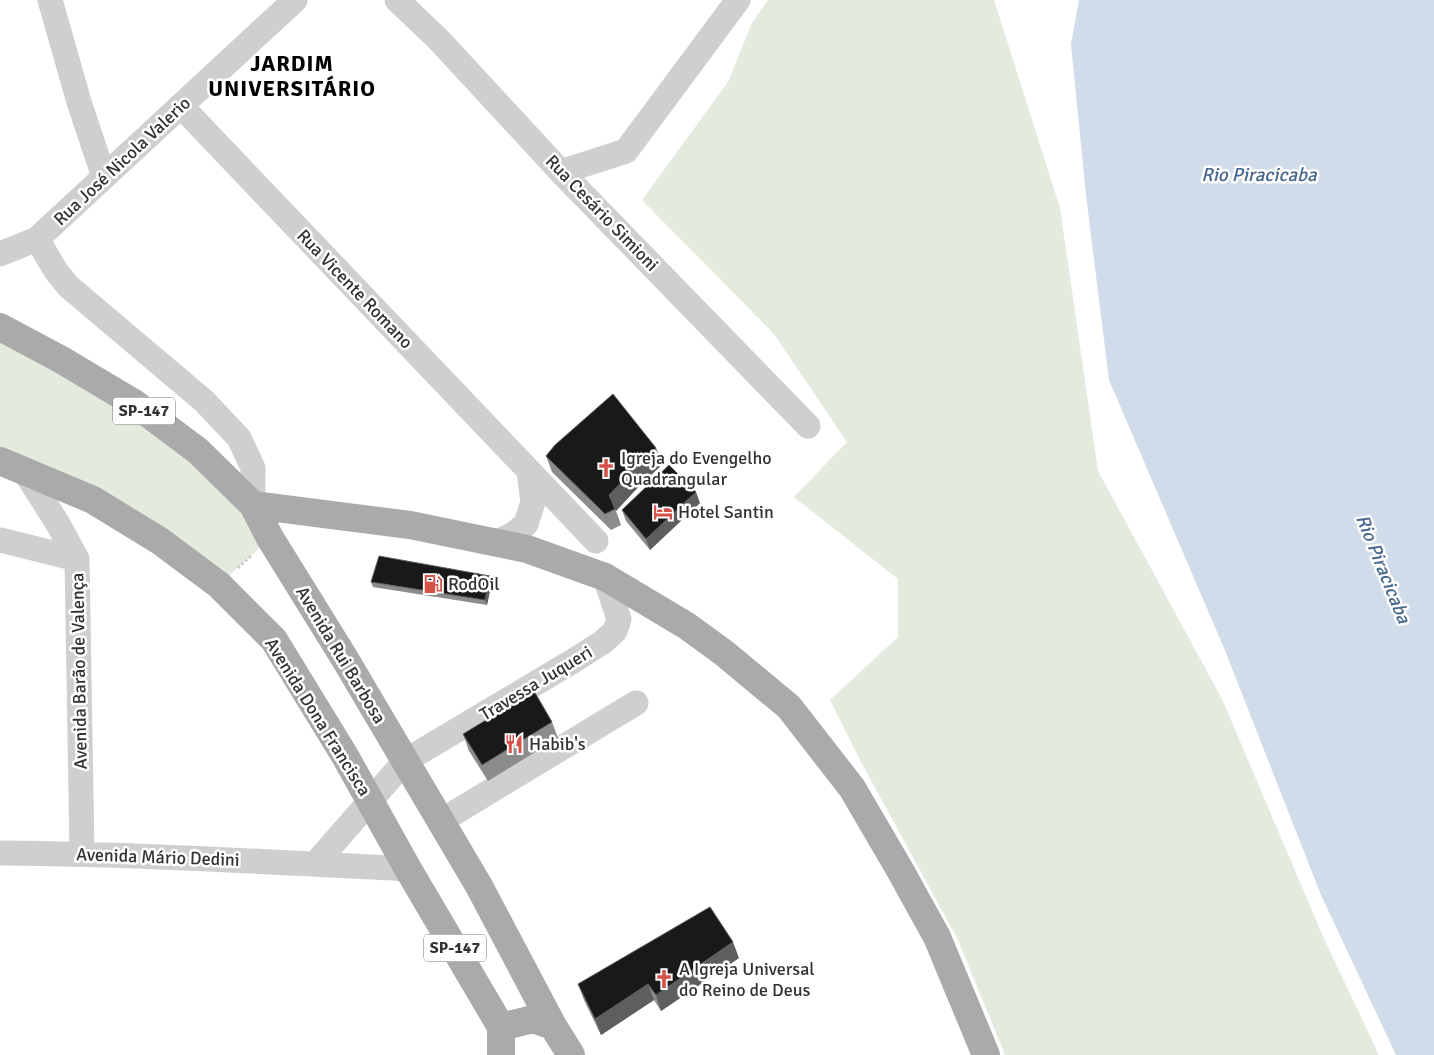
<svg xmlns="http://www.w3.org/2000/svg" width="1434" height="1055" font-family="Signika,sans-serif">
	<rect width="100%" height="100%" fill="#fff"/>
	<path fill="#e3eade" d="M768,0H994L1060,208L1098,471L1222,699L1325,941L1379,1055H1005L958,940L861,762L830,700L898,637V579L794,497L847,442L774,334L642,200L728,82L752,23Z
		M0,332L148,414L270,538L219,585L0,460Z"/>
	<path fill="#d0dcea" d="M1079,0H1434V1055H1396L1321,895L1224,648L1109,380L1086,195L1071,44Z"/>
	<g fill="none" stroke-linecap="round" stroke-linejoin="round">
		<path stroke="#c9c9c9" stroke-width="3" stroke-dasharray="2.5 2.5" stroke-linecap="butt" d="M238,568L252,555"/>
		<path stroke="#cfcfcf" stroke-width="25" d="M50,0L79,102L104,177
			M397,0L439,40L561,172L808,426
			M181,106L596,541
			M561,172L626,151L738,0
			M37,239L56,271L68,286L204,401L239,438L253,468V505
			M0,254L37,239L295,0
			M25,472L58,524L77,559L82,854
			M0,540L77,559
			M496,543L515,533L526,524L533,502L529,472
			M441,821L636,703
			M0,853C136,854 272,862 408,869
			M316,863L405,761L573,661L603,642L615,631L619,619L605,577"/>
		<path stroke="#aaa" stroke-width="28" d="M0,327L60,359L134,403L198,451L253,505L270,538L345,659L479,886L553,1026L571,1055
			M0,461L93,500L160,541L219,585L274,640L345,756L408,869L501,1027V1055
			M253,505L410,525L527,549L605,577L687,626L724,653L789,707L852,788L900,870L937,937L986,1055
			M501,1027L533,1019L553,1026"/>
	</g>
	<path fill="#8c8c8c" d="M656,448L662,465L641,484L616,511L621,525L611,530L552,472L546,456Z
		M700,503L650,550L626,521L622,510Z
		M492,581L487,605L373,587L371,582Z
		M552,722L558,738L488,781L469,751L463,734Z
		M739,958L661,1011L654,1000L601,1035L584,1000L578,984Z"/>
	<path fill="#5e5e5e" d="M656,448L662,465L641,484L616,511L609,495L635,468Z
		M696,492L700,503L650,550L646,539Z
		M490,576L492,581L487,605L485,600Z
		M733,942L739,958L661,1011L656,995Z
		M648,984L654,1000L601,1035L595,1019Z"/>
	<path fill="#191919" stroke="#5e5e5e" d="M613,394L656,448L635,468L609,495L615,509L605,514L546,456L555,445Z
		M669,465L696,492L646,539L622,510Z
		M379,556L490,576L485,600L371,582Z
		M534,691L552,722L482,765L463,734Z
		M710,907L733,942L656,995L648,984L595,1019L578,984Z"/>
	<defs>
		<g id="church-bare" transform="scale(1.5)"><path d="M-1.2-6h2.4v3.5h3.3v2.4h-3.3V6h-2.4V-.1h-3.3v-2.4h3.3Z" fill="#d55248" stroke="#fff" stroke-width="2.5" paint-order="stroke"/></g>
		<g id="hotel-bare" transform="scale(1.5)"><path d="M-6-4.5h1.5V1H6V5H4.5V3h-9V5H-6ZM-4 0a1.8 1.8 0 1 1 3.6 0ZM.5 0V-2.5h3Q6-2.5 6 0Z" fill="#d55248" stroke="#fff" stroke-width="2.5" paint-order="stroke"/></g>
		<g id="fuel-bare" transform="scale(1.5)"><path d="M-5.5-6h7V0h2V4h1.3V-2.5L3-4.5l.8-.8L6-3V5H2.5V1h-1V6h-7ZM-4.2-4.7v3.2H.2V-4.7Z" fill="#d55248" stroke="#fff" stroke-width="2.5" paint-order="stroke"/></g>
		<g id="restaurant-bare" transform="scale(1.5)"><path d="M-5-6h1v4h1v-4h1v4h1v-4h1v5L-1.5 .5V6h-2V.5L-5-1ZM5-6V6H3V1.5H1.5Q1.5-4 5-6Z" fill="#d55248" stroke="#fff" stroke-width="2.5" paint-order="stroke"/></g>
	</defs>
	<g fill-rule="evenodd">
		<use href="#church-bare" x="606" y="468"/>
		<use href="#hotel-bare" x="663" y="512"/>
		<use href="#fuel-bare" x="433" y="584"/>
		<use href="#restaurant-bare" x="514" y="744"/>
		<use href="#church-bare" x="664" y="979"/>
	</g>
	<g text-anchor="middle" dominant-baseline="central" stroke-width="5" stroke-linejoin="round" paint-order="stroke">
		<g fill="#fff" stroke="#707070" stroke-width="1">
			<rect x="113" y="397.5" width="62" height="27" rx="4"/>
			<rect x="424" y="934.5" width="62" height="27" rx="4"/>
		</g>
		<g font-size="16" font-weight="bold" fill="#323232">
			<text x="144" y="411">SP-147</text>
			<text x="455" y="948">SP-147</text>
		</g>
		<g font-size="18" fill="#323232" stroke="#fff">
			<text transform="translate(122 161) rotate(-43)">Rua José Nicola Valerio</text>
			<text transform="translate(602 213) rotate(46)">Rua Cesário Simioni</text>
			<text transform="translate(355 289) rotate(46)">Rua Vicente Romano</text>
			<text transform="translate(341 655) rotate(59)">Avenida Rui Barbosa</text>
			<text transform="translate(79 671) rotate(-91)">Avenida Barão de Valença</text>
			<text transform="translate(536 683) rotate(-31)">Travessa Juqueri</text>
			<text transform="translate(318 717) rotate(58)">Avenida Dona Francisca</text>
			<text transform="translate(158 857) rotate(2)">Avenida Mário Dedini</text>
		</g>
		<g font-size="18" fill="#323232" stroke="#fff" text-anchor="start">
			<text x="621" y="458">Igreja do Evengelho<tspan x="621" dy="21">Quadrangular</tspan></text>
			<text x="678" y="512">Hotel Santin</text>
			<text x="448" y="584">RodOil</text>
			<text x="529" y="744">Habib's</text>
			<text x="679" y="969">A Igreja Universal<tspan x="679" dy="21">do Reino de Deus</tspan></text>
		</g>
		<g font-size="19" font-style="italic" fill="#47678c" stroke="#fff">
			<text x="1259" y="175">Rio Piracicaba</text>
			<text transform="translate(1383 569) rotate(68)">Rio Piracicaba</text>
		</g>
		<g font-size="22" font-weight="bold" letter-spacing="1" fill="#000" stroke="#fff">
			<text x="292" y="63">JARDIM<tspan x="292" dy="25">UNIVERSITÁRIO</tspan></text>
		</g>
	</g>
</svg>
